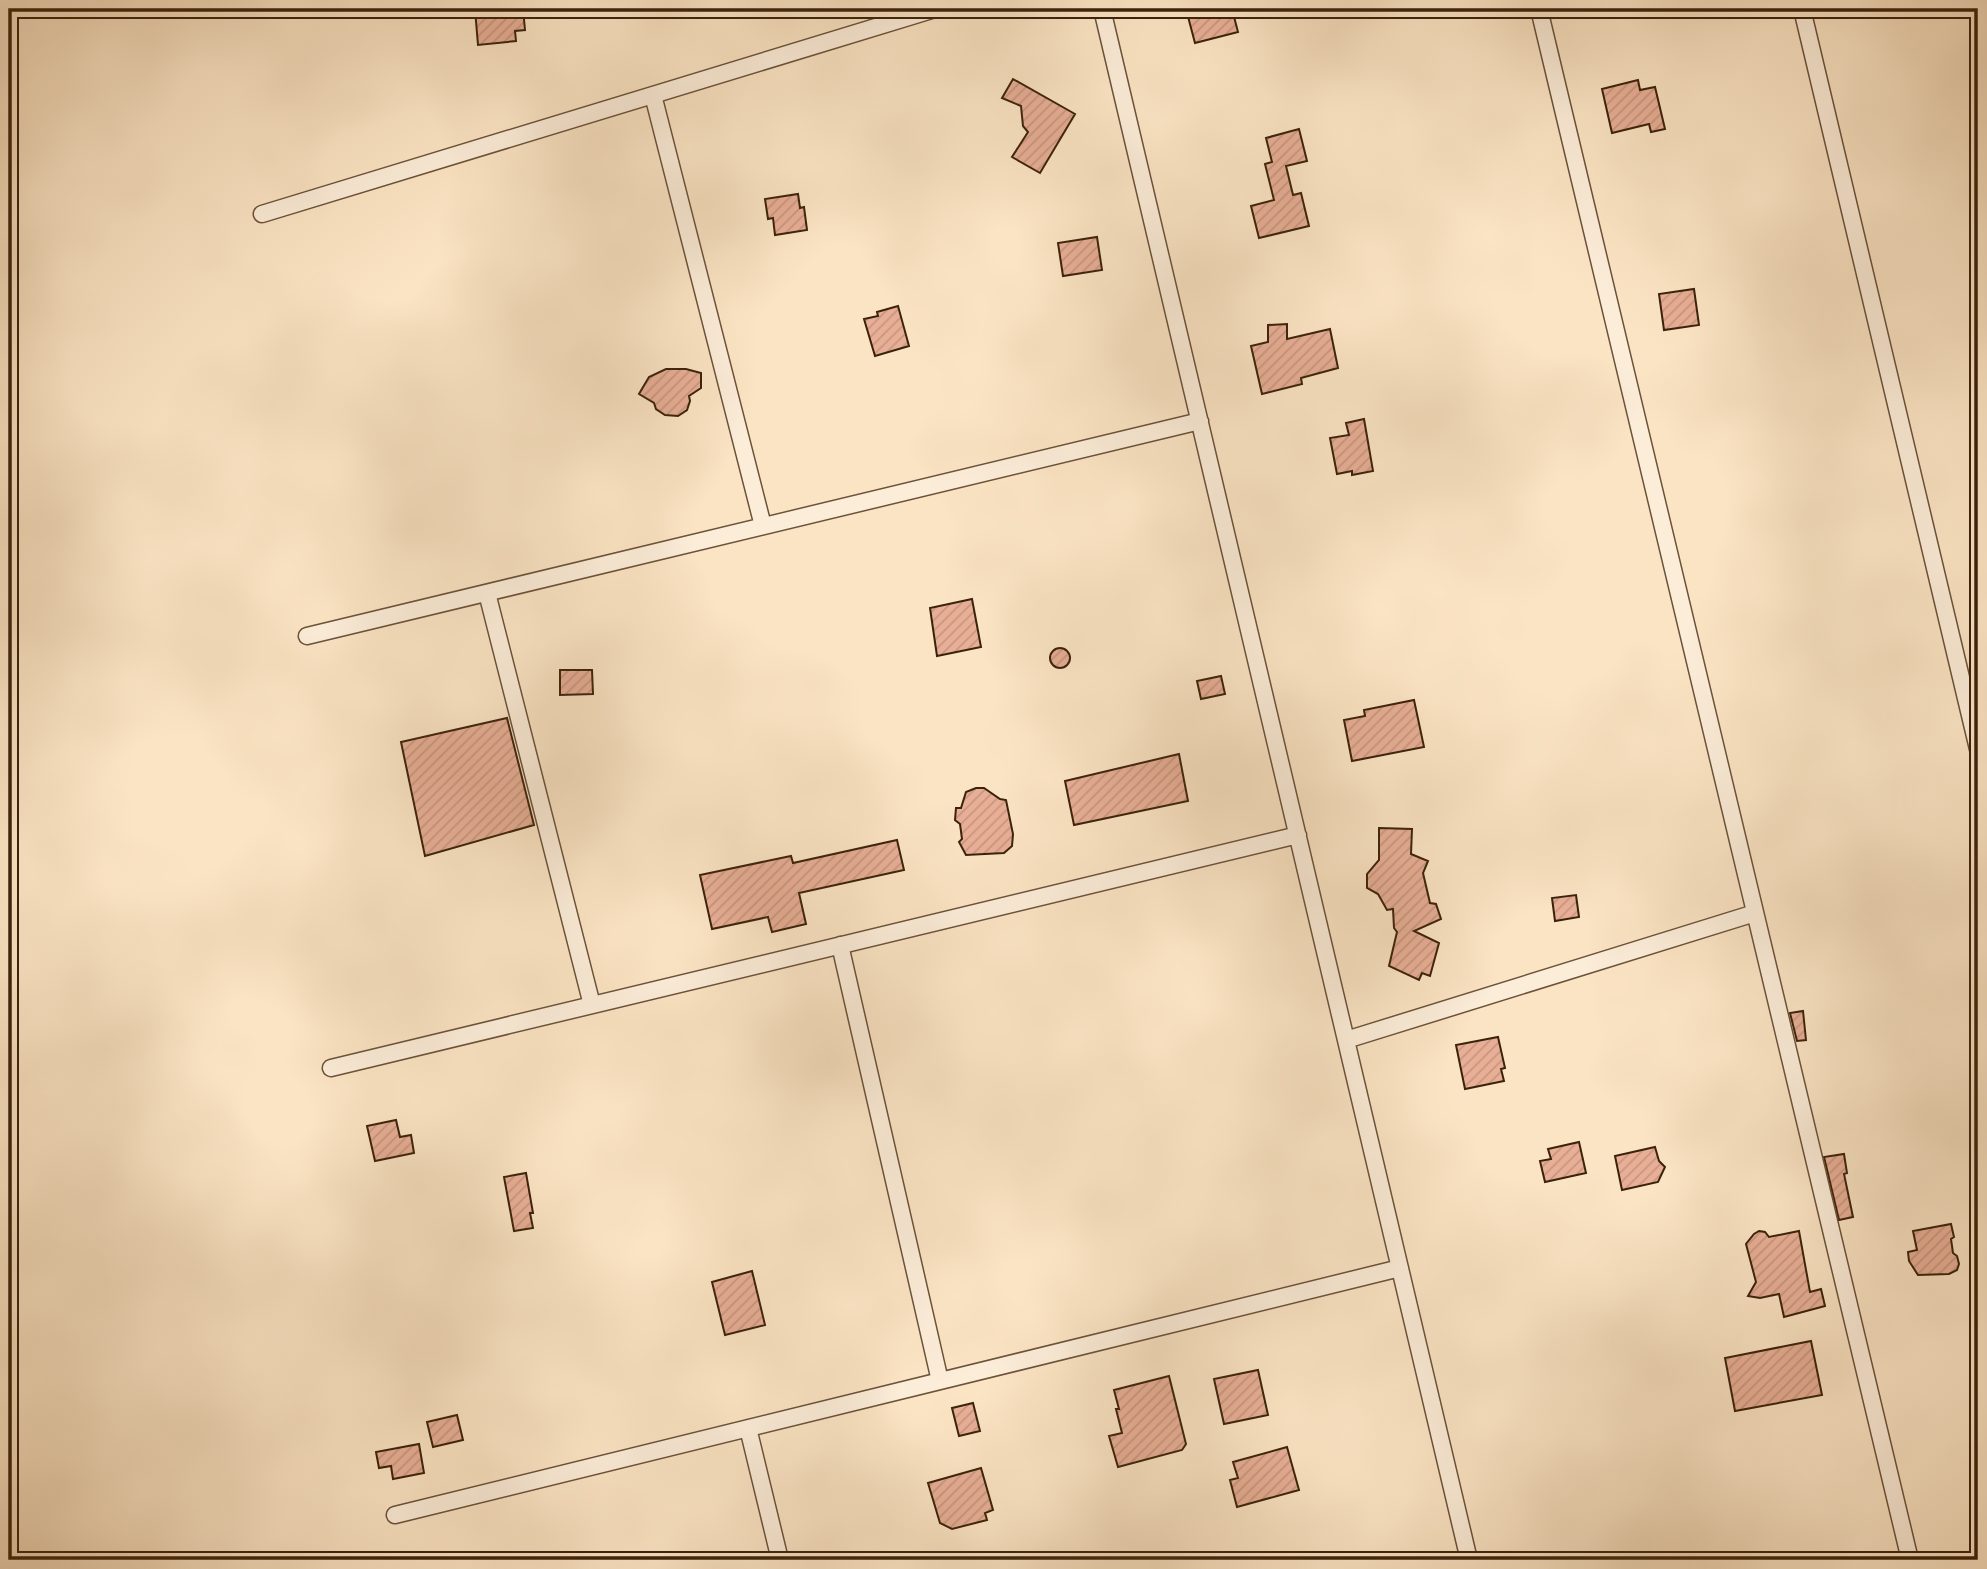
<svg xmlns="http://www.w3.org/2000/svg" width="1987" height="1569" font-family="Vollkorn,serif">
	<defs>
		<pattern id="building-hatch" width="6" height="6" patternUnits="userSpaceOnUse" patternTransform="scale(1.75)"><rect width="6" height="6" fill="#e8af96"/><path d="M-1 1l2-2M0 6l6-6M5 7l2-2" fill="none" stroke="#c89680"/></pattern>
	</defs>
	<rect width="100%" height="100%" fill="#fbe4c4"/>
	<filter id="stains"><feTurbulence type="fractalNoise" baseFrequency=".00286" numOctaves="4"/><feColorMatrix values="0 0 0 0 .2 0 0 0 0 .09 0 0 0 0 .02 0 0 0 .5 -.17"/></filter>
	<radialGradient id="worn" r=".72"><stop offset=".6" stop-color="#630" stop-opacity="0"/><stop offset="1" stop-color="#630" stop-opacity=".3"/></radialGradient>
	<path fill="url(#building-hatch)" stroke="#3b220b" stroke-width="2" d="M475,9H523L525,30L515,31L516,41L478,45Z
		M1186,9H1232L1238,32L1195,43Z
		M1013,79L1075,114L1040,173L1012,157L1028,132L1023,126L1021,106L1002,98Z
		M1638,80L1640,90L1655,87L1665,129L1651,132L1649,124L1612,133L1602,89Z
		M1299,129L1307,161L1286,166L1293,195L1301,193L1309,226L1259,238L1251,206L1274,200L1265,164L1272,162L1266,138Z
		M798,194L800,208L804,207L807,230L775,235L773,218L768,219L765,199Z
		M1097,237L1102,270L1063,276L1058,243Z
		M1694,289L1699,325L1664,330L1659,294Z
		M898,306L909,346L875,356L864,319L878,316L877,312Z
		M1287,324V339L1330,329L1338,368L1301,378L1302,384L1262,394L1251,346L1268,342V325Z
		M666,369H686L701,373V388L689,396L690,401L687,410L678,416L665,415L656,409L654,403L639,394L649,377Z
		M1364,419L1373,471L1352,475V471L1337,474L1330,438L1349,435L1346,423Z
		M972,599L981,647L937,656L930,608Z
		M1050 658a10 10 0 1 1 20 0a10 10 0 1 1-20 0Z
		M560,670H592L593,694L560,695Z
		M1221,676L1225,694L1201,699L1197,681Z
		M1414,700L1424,747L1352,761L1344,720L1365,716L1364,710Z
		M507,718L534,825L425,856L401,742Z
		M1179,754L1188,801L1074,825L1065,781Z
		M976,788H984L1000,799L1006,800L1013,834L1012,846L1004,853L966,855L959,842L962,839L960,824L955,820L956,808H961L966,792Z
		M1379,828L1412,829L1411,854L1428,861L1423,873L1430,903L1436,904L1441,919L1414,931L1439,943L1430,976L1422,973L1419,980L1389,966L1397,932L1394,928L1393,909L1387,910L1378,894L1367,888V874L1379,860Z
		M897,840L904,870L799,893L806,924L772,932L768,917L712,929L700,875L791,856L793,863Z
		M1576,895L1579,917L1555,921L1552,898Z
		M1803,1011L1806,1040L1797,1041L1790,1013Z
		M1498,1037L1505,1068L1501,1069L1504,1081L1465,1089L1456,1045Z
		M396,1120L400,1137L411,1135L414,1153L375,1161L367,1126Z
		M1579,1142L1586,1173L1545,1182L1540,1161L1551,1159L1548,1149Z
		M1655,1147L1659,1161L1665,1167L1658,1182L1622,1190L1615,1156Z
		M1844,1154L1847,1173L1844,1174L1853,1217L1839,1220L1824,1157Z
		M526,1173L533,1213H530L533,1228L514,1231L504,1177Z
		M1951,1224L1954,1237L1951,1239L1953,1253L1957,1256L1959,1264L1957,1270L1949,1274L1918,1275L1909,1261L1908,1252L1917,1250L1913,1231Z
		M1759,1231L1765,1232L1769,1237L1799,1231L1810,1292L1821,1289L1825,1306L1784,1317L1779,1294L1760,1298L1748,1296L1756,1282L1746,1244L1754,1234Z
		M752,1271L765,1325L725,1335L712,1282Z
		M1811,1341L1822,1395L1735,1411L1725,1358Z
		M1258,1370L1268,1415L1224,1424L1214,1379Z
		M1169,1376L1186,1444L1182,1450L1118,1467L1109,1436L1122,1433L1116,1409H1119L1114,1390Z
		M973,1403L980,1431L959,1436L952,1408Z
		M457,1415L463,1440L433,1447L427,1422Z
		M419,1444L424,1473L393,1479L391,1466L379,1468L376,1452Z
		M1287,1447L1299,1490L1237,1507L1230,1480L1238,1478L1233,1462Z
		M981,1468L993,1510L985,1513L987,1520L952,1529L940,1523L928,1483Z"/>
	<g fill="none" stroke-linecap="round" stroke-linejoin="round">
		<g stroke="#6b5239" stroke-width="19">
			<path id="minor" d="M1102,9L1469,1560
				M1539,9L1910,1560
				M1802,9L1978,749
				M653,95L763,526
				M262,214L935,9
				M487,593L592,1005
				M307,636L1200,421
				M840,945L940,1381
				M1346,1040L1755,913
				M331,1068L1298,835
				M748,1428L780,1560
				M395,1515L1400,1268"/>
		</g>
		<use href="#minor" stroke="#fcedd9" stroke-width="16"/>
	</g>
	<rect width="1987" height="1569" fill="none" stroke="#fbe4c4" stroke-width="35"/>
	<rect x="10" y="10" width="1966" height="1548" fill="none" stroke="#3b220b" stroke-width="3.5"/>
	<rect x="18" y="18" width="1952" height="1534" fill="none" stroke="#3b220b" stroke-width="2"/>
	<rect width="100%" height="100%" filter="url(#stains)"/>
	<rect width="100%" height="100%" fill="url(#worn)"/>
</svg>
